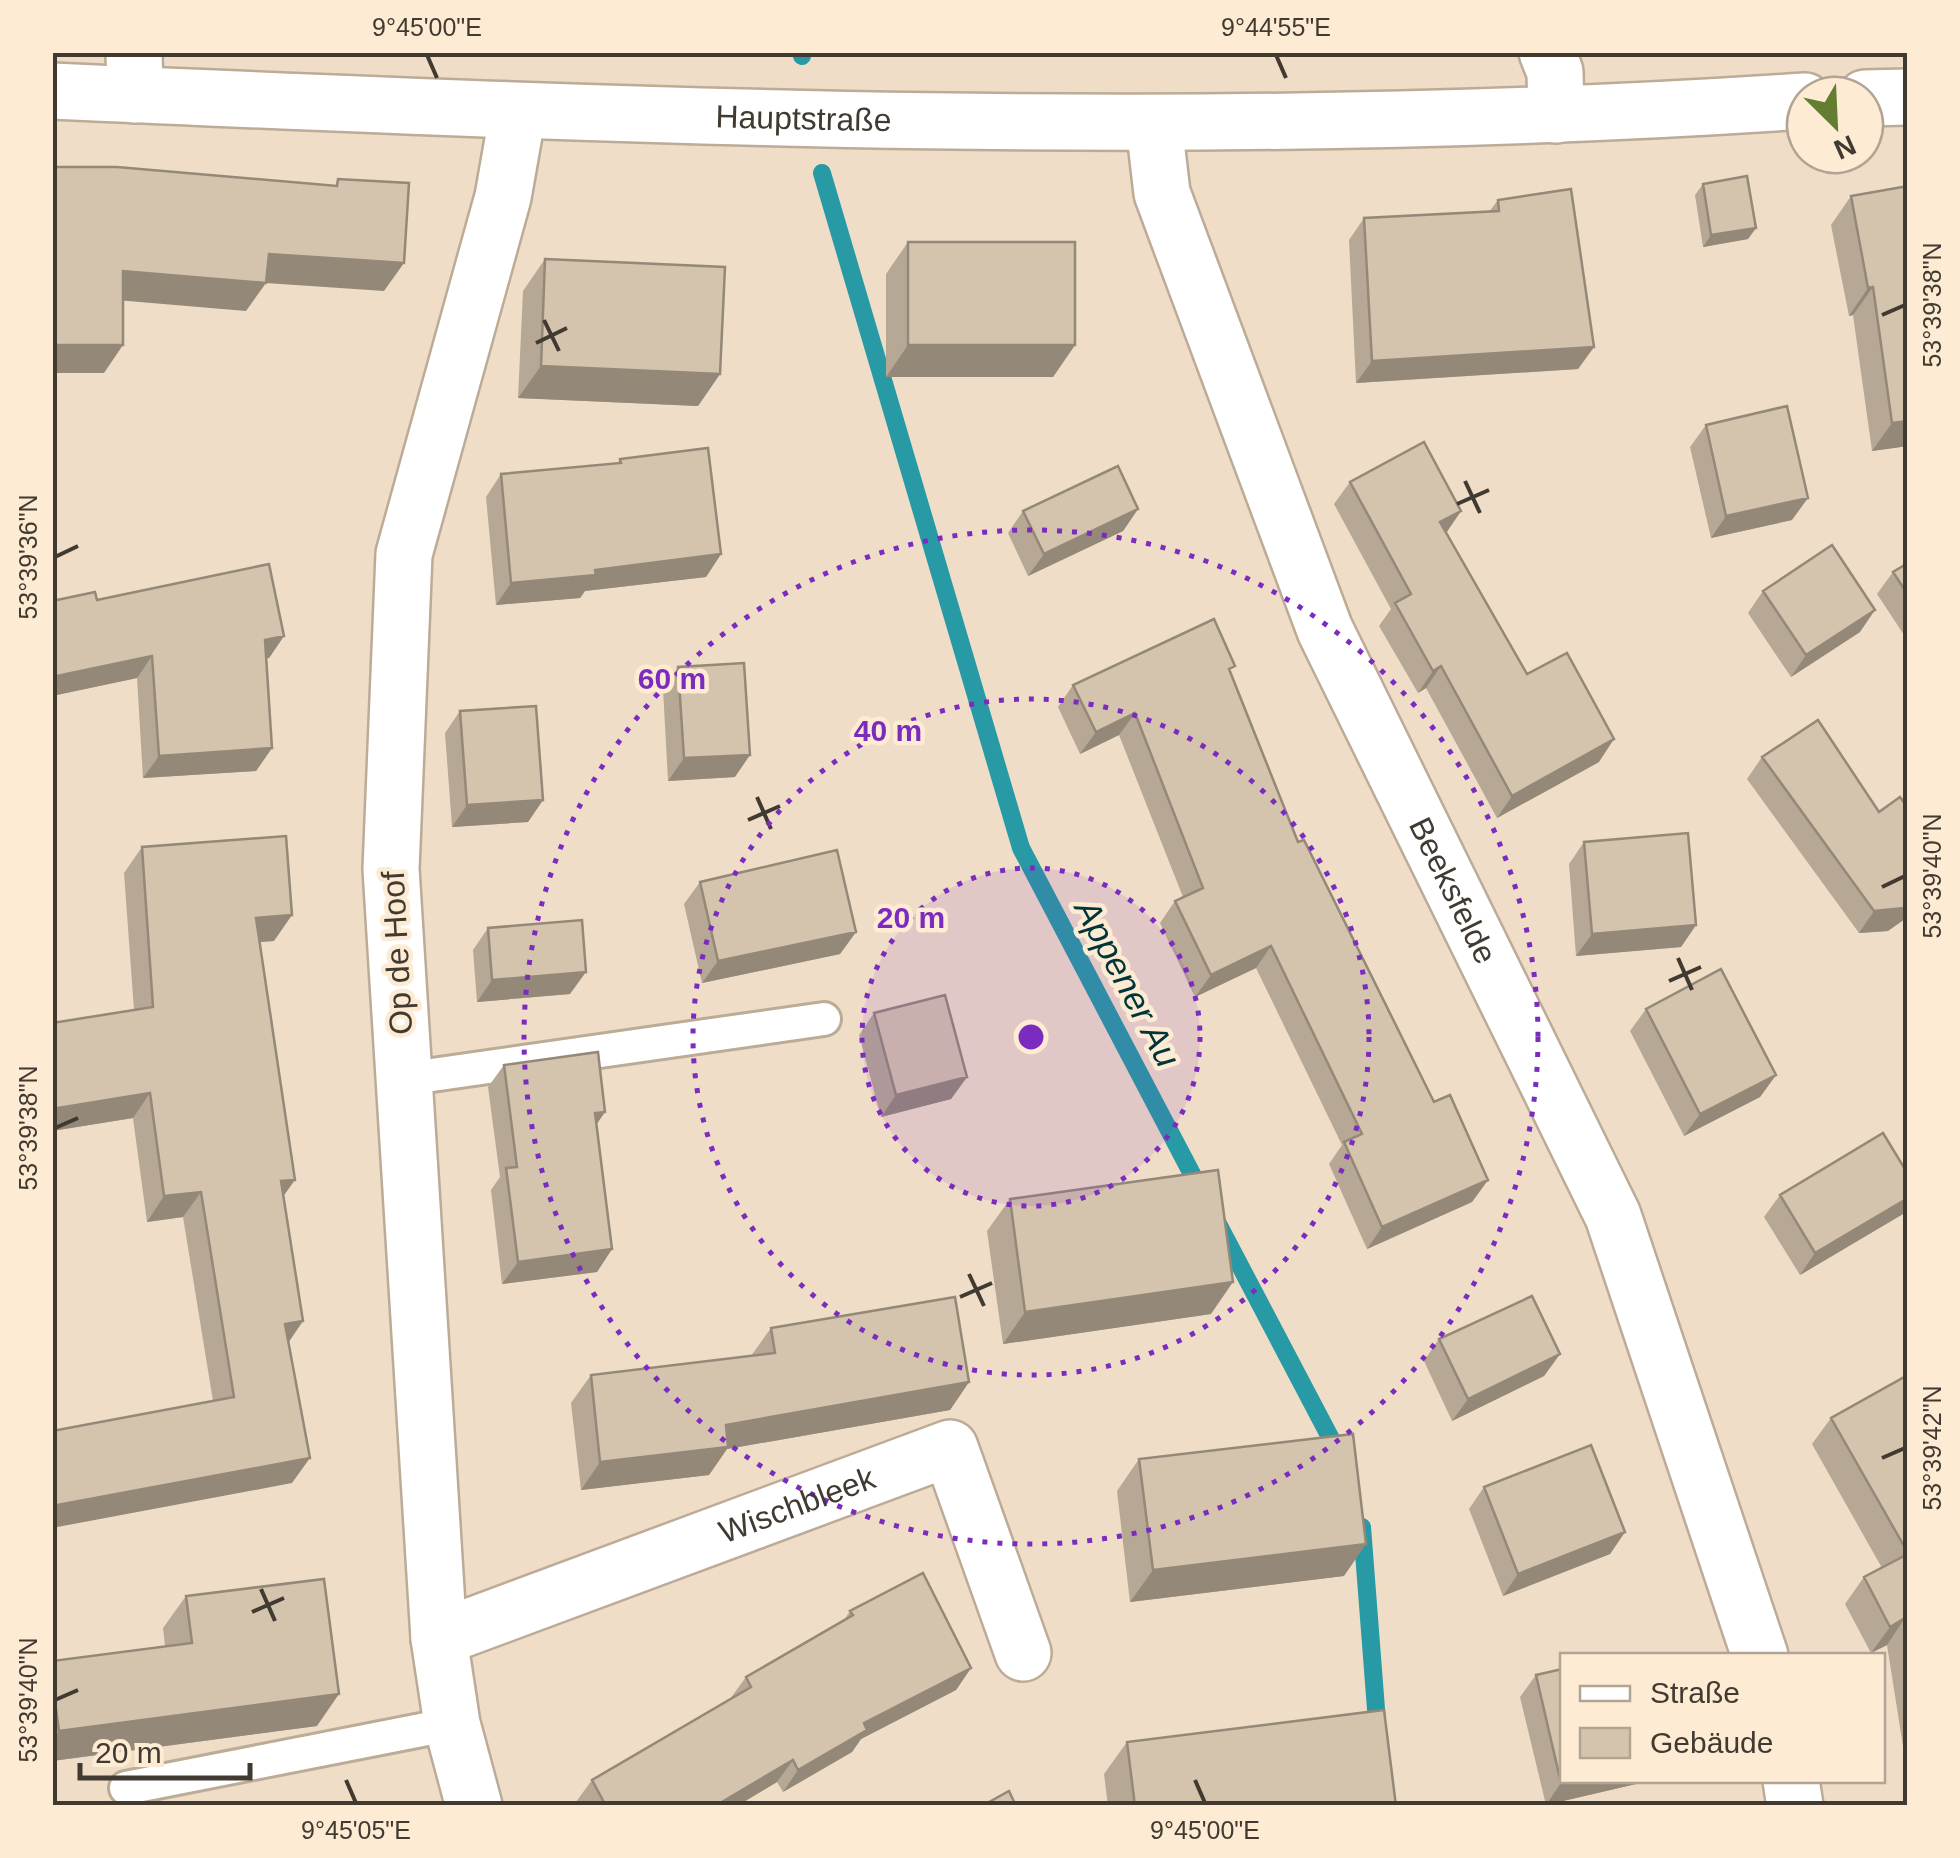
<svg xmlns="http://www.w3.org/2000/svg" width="1960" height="1858" font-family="Arial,sans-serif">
	<rect width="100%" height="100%" fill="#efddc7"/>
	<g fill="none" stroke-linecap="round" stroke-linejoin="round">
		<path stroke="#279aa6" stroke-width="18" d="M802,56L803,52
			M822,173L1021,848L1203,1195
			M1217,1222L1340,1456
			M1362,1527L1378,1735"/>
		<g stroke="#bcab96" stroke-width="38">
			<path id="service" d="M404,1079L824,1019
				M126,1788L452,1724"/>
		</g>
		<g stroke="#bcab96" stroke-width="60">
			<g id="minor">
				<path d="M1547,52L1555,72L1556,115"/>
				<path id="s1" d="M1154,125L1162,193L1325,630L1613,1216L1760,1656"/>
				<path id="s2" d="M439,1638L950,1448L1023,1653"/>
				<path d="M1791,1780L1795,1806"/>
				<path d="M474,1806L452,1724L439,1638L391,869L404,554L503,197L518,112"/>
			</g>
		</g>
		<g stroke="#bcab96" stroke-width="60">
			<path id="tertiary" d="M134,52L135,95"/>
		</g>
		<g stroke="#bcab96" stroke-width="60">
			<g id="secondary">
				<path id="s3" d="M52,91C637,117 1221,141 1805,101"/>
				<path d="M1865,98L1908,97"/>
			</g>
		</g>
		<use href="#service" stroke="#fff" stroke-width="32"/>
		<use href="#minor" stroke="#fff" stroke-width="55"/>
		<use href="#tertiary" stroke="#fff" stroke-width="55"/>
		<use href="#secondary" stroke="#fff" stroke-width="55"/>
	</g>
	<path fill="#b6a895" d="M1703,184L1756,228L1748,239L1703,247L1695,195Z
		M1908,186V446L1872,451L1853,315L1849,316L1831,225L1851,196Z
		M1498,200L1594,347L1578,369L1356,383L1349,240L1364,218L1489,212Z
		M908,242L1075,345L1053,377H886V274Z
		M545,259L720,374L698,406L518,398L523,291Z
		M1706,425L1792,520L1711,538L1690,447Z
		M620,459L721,554L706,577L585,591L580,598L496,605L486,497L501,474L617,464Z
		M1350,482L1461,511L1446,533L1527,674L1599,762L1497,818L1426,688L1418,693L1379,626L1391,609L1334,504Z
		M1138,509L1123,531L1028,576L1008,533L1023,511Z
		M1908,563V641L1877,594L1893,572Z
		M1763,591L1860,632L1791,677L1748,613Z
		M97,600L284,636L269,658H266L272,748L256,771L143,778L137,678L52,696Z
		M678,667L735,777L668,781L663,689Z
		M1230,673L1298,842L1434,1102L1488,1180L1472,1202L1367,1249L1329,1164L1342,1145L1256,968L1195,997L1160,923L1175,901L1183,897L1119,735L1080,754L1058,707L1073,685Z
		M460,711L543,800L528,822L452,827L445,733Z
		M1762,757L1888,931L1859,933L1747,779Z
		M1584,842L1696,925L1681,947L1576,956L1569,864Z
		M142,847L274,941L260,942L283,1196L303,1321L288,1342L292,1483L213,1401L183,1217L147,1222L133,1118L52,1131V1023L134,1010L124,873Z
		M700,882L856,932L840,954L702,983L684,904Z
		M488,928L570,994L477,1002L473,950Z
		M1646,1009L1776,1075L1760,1097L1684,1136L1630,1031Z
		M874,1013L967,1077L951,1099L881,1117L859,1035Z
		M504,1065L605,1112L596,1124L612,1249L597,1272L502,1284L491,1190L500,1177L488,1087Z
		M1780,1195L1903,1214L1800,1275L1764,1217Z
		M1010,1199L1211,1314L1003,1344L987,1231Z
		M771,1328L969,1382L950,1410L727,1449L709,1475L581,1490L571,1403L591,1375L751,1356Z
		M1439,1339L1560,1354L1544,1376L1452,1421L1424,1361Z
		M1908,1375V1778L1887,1645L1871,1653L1845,1604L1864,1577L1882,1568L1812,1444L1831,1418Z
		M1139,1459L1344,1576L1130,1602L1117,1491Z
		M1484,1487L1625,1532L1610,1554L1503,1596L1469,1509Z
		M186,1596L317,1726L52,1761V1661L165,1646L163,1628Z
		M850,1611L971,1668L956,1690L861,1739L852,1752L783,1792L777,1782L737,1806H578L576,1802L592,1780L730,1699L746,1677L844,1620Z
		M1536,1675L1636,1784L1546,1805L1520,1697Z
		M1127,1742L1396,1806H1108L1104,1774Z"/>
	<path fill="#948879" d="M1756,228L1748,239L1703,247L1711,235Z
		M269,254L404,263L384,291L266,283L246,311L104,299L123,271Z
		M1873,287L1853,315L1849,316L1868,288Z
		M52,345H123L104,373H52Z
		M908,345H1075L1053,377H886Z
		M1594,347L1578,369L1356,383L1372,361Z
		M541,366L720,374L698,406L518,398Z
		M1908,421V446L1872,451L1892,423Z
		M1808,498L1792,520L1711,538L1726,516Z
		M1138,509L1123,531L1028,576L1044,554Z
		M1461,511L1446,533L1440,522Z
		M721,554L706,577L585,591L580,598L496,605L511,583L595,570Z
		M1875,610L1860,632L1791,677L1806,655Z
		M284,636L269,658L249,662L265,640Z
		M152,656L137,678L52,696V677Z
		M1441,666L1426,688L1418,693L1433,671Z
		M1135,713L1119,735L1080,754L1096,732Z
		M1614,739L1599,762L1497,818L1512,796Z
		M272,748L256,771L143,778L159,756Z
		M750,755L735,777L668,781L684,758Z
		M543,800L528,822L452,827L467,805Z
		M1908,906V917L1888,931L1859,933L1874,911Z
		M292,915L274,941L239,943L256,918Z
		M1696,925L1681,947L1576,956L1592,934Z
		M856,932L840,954L702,983L718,961Z
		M1271,946L1256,968L1195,997L1211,975Z
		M586,972L570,994L477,1002L492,980Z
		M1776,1075L1760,1097L1684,1136L1700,1114Z
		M967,1077L951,1099L881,1117L896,1095Z
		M150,1093L133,1118L52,1131V1109Z
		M605,1112L590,1134L595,1113Z
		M295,1180L277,1205L281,1181Z
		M1488,1180L1472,1202L1367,1249L1382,1227Z
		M201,1192L183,1217L147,1222L164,1196Z
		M1908,1198V1207L1903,1214L1800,1275L1815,1253Z
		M612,1249L597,1272L502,1284L518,1262Z
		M1233,1282L1211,1314L1003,1344L1025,1312Z
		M303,1321L286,1346L285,1324Z
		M1560,1354L1544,1376L1452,1421L1468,1399Z
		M969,1382L950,1410L727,1449L709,1475L581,1490L600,1462L726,1425Z
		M310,1458L292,1483L52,1528V1506Z
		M1625,1532L1610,1554L1503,1596L1518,1574Z
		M1366,1544L1344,1576L1130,1602L1153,1570Z
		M1905,1618L1887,1645L1871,1653L1890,1627Z
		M971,1668L956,1690L861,1739L852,1752L783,1792L798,1770L864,1723Z
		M339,1694L317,1726L52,1761V1740L59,1731Z
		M793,1760L777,1782L737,1806H715Z
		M1572,1780H1638L1636,1784L1546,1805L1561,1783Z"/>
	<path fill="#d4c3ad" stroke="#948879" stroke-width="2.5" d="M52,167H117L337,186L338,179L409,183L404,263L269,254L266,283L123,271V345H52Z
		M1747,176L1756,228L1711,235L1703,184Z
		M1908,186V421L1892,423L1873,287L1868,288L1851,196Z
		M1571,189L1594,347L1372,361L1364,218L1499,211L1498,200Z
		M908,242H1075V345H908Z
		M545,259L725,267L720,374L541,366Z
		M1787,406L1808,498L1726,516L1706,425Z
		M1424,442L1461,511L1440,522L1527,674L1567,653L1614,739L1512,796L1441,666L1433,671L1395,603L1411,594L1350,482Z
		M708,448L721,554L595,570L596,575L511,583L501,474L621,463L620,459Z
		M1118,466L1138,509L1044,554L1023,511Z
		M1832,545L1875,610L1806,655L1763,591Z
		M1908,563V595L1893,572Z
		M269,564L284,636L265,640L272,748L159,756L152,656L52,677V601L95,592L97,600Z
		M1214,619L1235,666L1229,669L1298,842L1304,840L1434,1102L1450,1095L1488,1180L1382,1227L1344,1142L1362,1134L1271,946L1211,975L1175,901L1203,888L1135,713L1096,732L1073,685Z
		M744,663L750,755L684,758L678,667Z
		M536,706L543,800L467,805L460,711Z
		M1818,720L1879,812L1900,797L1908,808V906L1904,908L1874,911L1762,757Z
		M1688,833L1696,925L1592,934L1584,842Z
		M286,836L292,915L256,918L295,1180L281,1181L303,1321L285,1324L310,1458L52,1506V1431L234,1397L201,1192L164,1196L150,1093L52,1109V1023L153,1007L142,847Z
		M837,850L856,932L718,961L700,882Z
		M582,920L586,972L492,980L488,928Z
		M1721,969L1776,1075L1700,1114L1646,1009Z
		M945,995L967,1077L896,1095L874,1013Z
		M598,1052L605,1112L595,1113L612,1249L518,1262L506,1168L517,1167L504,1065Z
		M1883,1133L1908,1174V1198L1815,1253L1780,1195Z
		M1218,1170L1233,1282L1025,1312L1010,1199Z
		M1532,1296L1560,1354L1468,1399L1439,1339Z
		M955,1297L969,1382L726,1425L728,1447L600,1462L591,1375L775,1353L771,1328Z
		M1908,1375V1553L1831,1418Z
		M1353,1434L1366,1544L1153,1570L1139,1459Z
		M1591,1445L1625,1532L1518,1574L1484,1487Z
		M1908,1554V1634L1905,1618L1890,1627L1864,1577Z
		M923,1573L971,1668L864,1723L867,1730L798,1770L793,1760L715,1806H606L592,1780L751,1687L746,1677L853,1615L850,1611Z
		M324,1579L339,1694L59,1731L52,1680V1661L192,1643L186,1596Z
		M1562,1669V1780H1572L1561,1783L1536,1675Z
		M1384,1710L1396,1806H1135L1127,1742Z
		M1009,1791L1016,1806H982Z"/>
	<path fill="none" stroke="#413a31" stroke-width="4" d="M427,55L437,78M1276,55L1286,78M1882,315L1905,305M544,320L559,351M536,343L567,328M1465,481L1480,513M1457,504L1489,490M55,557L78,546M757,797L771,829M748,820L780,806M1882,887L1905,876M1678,958L1692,990M1669,981L1701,967M55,1128L78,1118M969,1274L984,1306M960,1297L992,1283M1882,1458L1905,1448M261,1589L275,1621M252,1612L284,1598M55,1700L78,1690M346,1780L356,1803M1195,1780L1205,1803"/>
	<circle cx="1031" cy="1037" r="169" fill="#7b2cbf" fill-opacity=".12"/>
	<g fill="none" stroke="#7b2cbf" stroke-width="5" stroke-dasharray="5 10">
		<circle cx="1031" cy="1037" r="169"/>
		<circle cx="1031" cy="1037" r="338"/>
		<circle cx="1031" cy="1037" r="507"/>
	</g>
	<g text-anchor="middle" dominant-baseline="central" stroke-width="9" stroke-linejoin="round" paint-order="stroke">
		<g font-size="32" fill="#413a31" stroke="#fdebd4">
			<text stroke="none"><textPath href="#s3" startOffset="752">Hauptstraße</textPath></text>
			<text stroke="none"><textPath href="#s1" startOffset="825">Beeksfelde</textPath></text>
			<text transform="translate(397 953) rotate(-93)">Op de Hoof</text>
			<text stroke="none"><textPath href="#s2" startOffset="382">Wischbleek</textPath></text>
		</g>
		<g font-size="35" font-style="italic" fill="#00353a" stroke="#fdebd4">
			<text transform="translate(1128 983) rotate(62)">Appener Au</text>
		</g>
	</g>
	<circle cx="1031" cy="1037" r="15" fill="#7b2cbf" stroke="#fdebd4" stroke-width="5"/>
	<g font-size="30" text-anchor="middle" font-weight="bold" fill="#7b2cbf" stroke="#fdebd4" stroke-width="9" stroke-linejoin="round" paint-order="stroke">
		<text x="672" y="689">60 m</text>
		<text x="888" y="741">40 m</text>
		<text x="911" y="928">20 m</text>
	</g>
	<rect width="1960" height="1858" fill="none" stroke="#fdebd4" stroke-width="110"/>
	<rect x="1560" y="1653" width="325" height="130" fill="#fdebd4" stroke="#b2a493" stroke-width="2.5"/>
	<rect x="1580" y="1686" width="50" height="15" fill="#ffffff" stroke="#b2a493" stroke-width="2.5"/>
	<text x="1650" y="1703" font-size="30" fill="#413a31">Straße</text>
	<rect x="1580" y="1728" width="50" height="30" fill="#d4c3ad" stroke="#b2a493" stroke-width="2.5"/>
	<text x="1650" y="1753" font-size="30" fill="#413a31">Gebäude</text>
	<g transform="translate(1835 125) rotate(156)"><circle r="48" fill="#fdebd4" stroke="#b2a493" stroke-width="2.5"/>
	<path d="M0-8L18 38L0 25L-18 38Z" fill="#647e31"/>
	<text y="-15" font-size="28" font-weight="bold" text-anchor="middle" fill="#413a31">N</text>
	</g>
	<path d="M80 1763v15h170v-15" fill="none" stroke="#413a31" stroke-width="5"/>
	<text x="95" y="1763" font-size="30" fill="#413a31" stroke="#fdebd4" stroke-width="8" paint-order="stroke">20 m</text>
	<rect x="55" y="55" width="1850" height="1748" fill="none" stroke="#413a31" stroke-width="4"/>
	<g font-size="25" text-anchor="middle" fill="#413a31">
		<text x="427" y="36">9°45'00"E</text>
		<text x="1276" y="36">9°44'55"E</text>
		<text transform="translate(1932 305) rotate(-90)" y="9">53°39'38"N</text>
		<text transform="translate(28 557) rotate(-90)" y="9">53°39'36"N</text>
		<text transform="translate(1932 876) rotate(-90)" y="9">53°39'40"N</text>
		<text transform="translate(28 1128) rotate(-90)" y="9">53°39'38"N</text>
		<text transform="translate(1932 1448) rotate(-90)" y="9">53°39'42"N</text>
		<text transform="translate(28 1700) rotate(-90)" y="9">53°39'40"N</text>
		<text x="356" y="1839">9°45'05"E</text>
		<text x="1205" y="1839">9°45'00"E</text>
	</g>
</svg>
